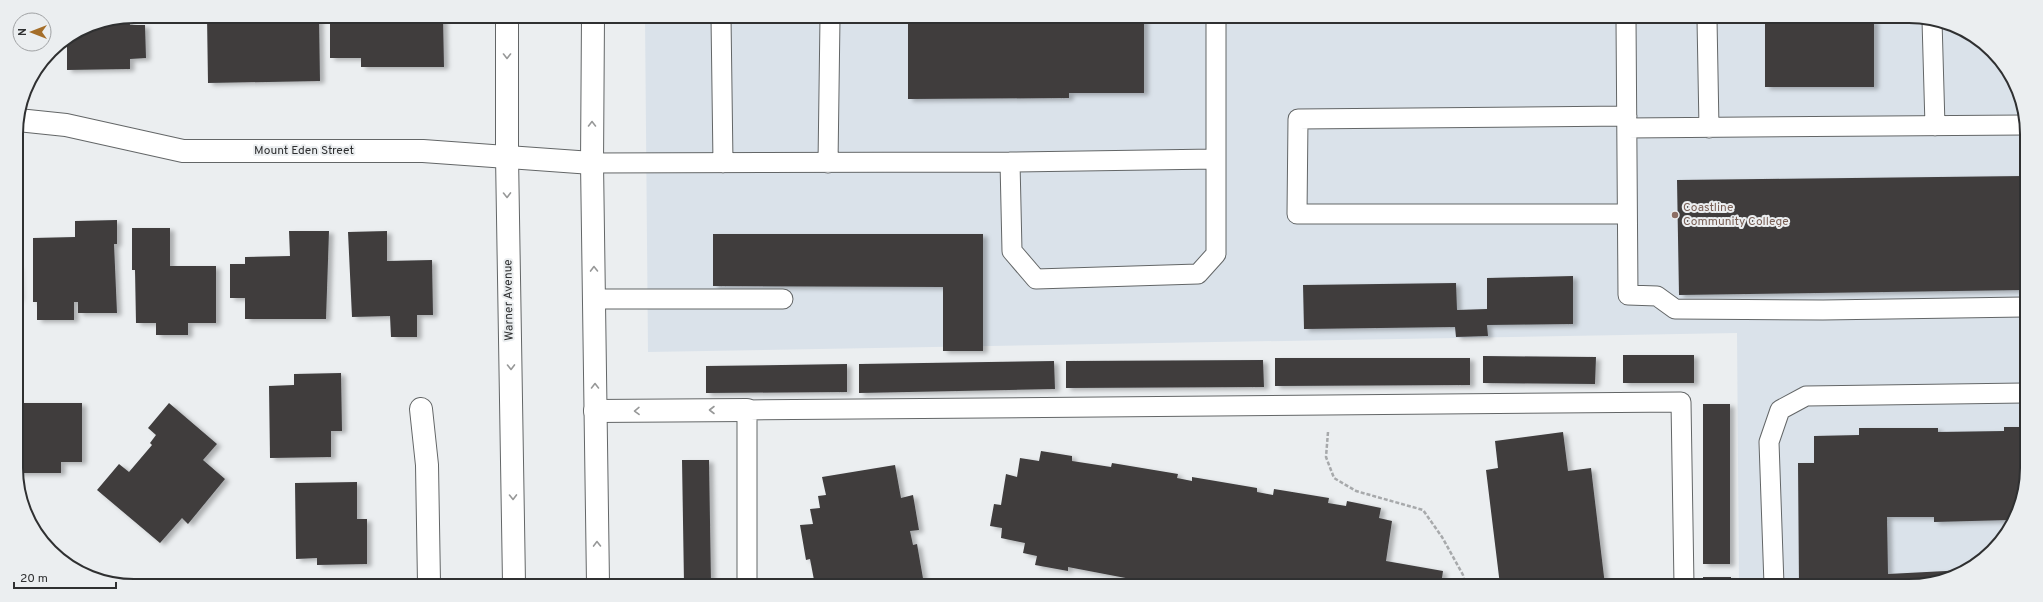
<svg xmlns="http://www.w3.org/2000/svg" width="2043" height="602" font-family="Overpass,sans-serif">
	<defs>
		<filter id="shadow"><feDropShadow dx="4.5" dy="2.5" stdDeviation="2" flood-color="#0004"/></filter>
	</defs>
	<rect width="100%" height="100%" fill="#ebeef0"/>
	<path fill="#dae2ea" d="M645,17L1939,20L1968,32L1998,56L2025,111L2023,498L2007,533L1981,561L1947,580L1916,586L1739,585L1737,333L648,352Z"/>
	<path fill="#3f3d3e" filter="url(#shadow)" d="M207,16H319L320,81L208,83Z
		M330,16L443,17L444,67H361V58H330Z
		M129,17L130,25H145L146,58L130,59V69L67,70V40L89,25Z
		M908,18H1144V93H1069V98L908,99Z
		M1765,20H1874V87H1765Z
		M2024,176V290L1679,295L1677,180Z
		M117,220V244H114L117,313H78V302H74V320H37V302H33V238L75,237V221Z
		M132,228H170V266H216V323H188V335H156V323H136L135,270H132Z
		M289,231H329L326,319H245V298H230V264H245V257L290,256Z
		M387,231V261L432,260L433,315H417V337H391L390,316L352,317L348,232Z
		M713,234H983V351H943V287L713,286Z
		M17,266H18L19,299H17Z
		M1573,276V324L1487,325L1488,336L1456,337L1455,327L1304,329L1303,285L1456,283L1457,310L1487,309V278Z
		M1623,355H1694V383H1623Z
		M1483,356L1596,357L1595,384L1483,383Z
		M1275,358H1470V385L1275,386Z
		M1263,360L1264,387L1066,388V361Z
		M1054,361L1055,389L859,393V364Z
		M847,364V392L706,393V366Z
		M341,373L342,431H331V457L270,458L269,386L294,385V374Z
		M18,403H82V462H61V473H18Z
		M169,403L217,444L203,460L225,479L188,524L182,518L160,543L97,490L119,464L129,472L152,445L150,443L156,435L148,428Z
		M1703,404H1730V564H1703Z
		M2004,427H2023V498L2015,516L2009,517V520L1934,522V517H1887L1888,574L1965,570L1947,580L1916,586H1799L1798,463H1814V436L1859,435V428H1938V432L2004,431Z
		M1563,432L1568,471L1591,468L1605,585H1500L1486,470L1498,468L1495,441Z
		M1041,451L1072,456V461L1111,467L1112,463L1178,474L1177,478L1192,481V477L1257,488V492L1273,495L1274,489L1329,498L1328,503L1346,506L1347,501L1381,508L1379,518L1392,521L1386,561L1443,571L1441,585L1172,584L1160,582L1157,584L1068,567V571L1035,565L1037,556L1023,553L1025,543L1001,538L1002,528L990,526L994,504L1001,505L1006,474L1017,477L1020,458L1039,461Z
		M682,460H709L711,583H684Z
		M895,465L901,498L913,495L919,530L910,531L913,545L917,544L924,584L817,583V580H814L810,559L806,560L800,525L813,524L810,509L820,508L818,496L826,495L822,477Z
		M357,482V519H367V564L317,565V558L296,559L295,483Z
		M1703,577H1731V585H1703Z"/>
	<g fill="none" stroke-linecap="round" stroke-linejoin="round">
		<g stroke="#636667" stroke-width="21">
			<path id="service" d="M721,17L723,163
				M1626,19L1628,295L1657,296L1675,309L1823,310L2024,307
				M1707,19L1709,128
				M1932,20L1935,126
				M1627,116L1298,119L1297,214H1627
				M1627,128L2025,125
				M1010,162L1012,251L1036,279L1198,274L1216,254V18
				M592,163L1010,162L1215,159
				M828,163L830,18
				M594,299H783
				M747,583V410L1681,402L1684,585
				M1774,585L1769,442L1780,410L1806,396L2024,393"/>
		</g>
		<g stroke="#636667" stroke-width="24">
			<path id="minor" d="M18,120L66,125L183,151H423L592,163
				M421,409L427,465L429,583
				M595,411L747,410"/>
		</g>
		<g stroke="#636667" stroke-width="24">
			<path id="primary" d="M507,17V156L514,583
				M593,17L592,163L598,583"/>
		</g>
		<path stroke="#a7a9ab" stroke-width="2.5" stroke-dasharray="4 2" stroke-linecap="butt" d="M1328,432L1326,457L1334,478L1356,491L1423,510L1442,537L1463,575L1465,585"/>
		<use href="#service" stroke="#fff" stroke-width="19"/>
		<use href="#minor" stroke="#fff" stroke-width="22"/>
		<use href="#primary" stroke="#fff" stroke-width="22"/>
	</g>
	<defs><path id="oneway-chevron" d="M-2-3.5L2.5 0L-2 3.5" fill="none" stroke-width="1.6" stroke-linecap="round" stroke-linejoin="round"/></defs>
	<g stroke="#979898">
		<use href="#oneway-chevron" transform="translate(507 56) rotate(90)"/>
		<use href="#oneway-chevron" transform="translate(592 124) rotate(-90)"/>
		<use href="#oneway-chevron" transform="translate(507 195) rotate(89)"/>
		<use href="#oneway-chevron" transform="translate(594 269) rotate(-91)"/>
		<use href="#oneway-chevron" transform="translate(511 367) rotate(89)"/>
		<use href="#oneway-chevron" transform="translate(595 386) rotate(-90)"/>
		<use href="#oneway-chevron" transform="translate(712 410) rotate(180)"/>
		<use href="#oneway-chevron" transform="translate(637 411) rotate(179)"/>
		<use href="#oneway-chevron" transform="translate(513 497) rotate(89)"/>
		<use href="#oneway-chevron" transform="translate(597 544) rotate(-91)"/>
	</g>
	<circle fill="#8d6e63" stroke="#ebeef0" stroke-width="1.5" cx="1675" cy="215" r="4"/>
	<g text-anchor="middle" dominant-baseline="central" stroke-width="4" stroke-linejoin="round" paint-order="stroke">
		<g font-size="12" fill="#2f3031" stroke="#ebeef0">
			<text x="304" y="151">Mount Eden Street</text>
			<text transform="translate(509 300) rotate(-91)">Warner Avenue</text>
		</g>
		<g font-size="12" fill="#785e54" stroke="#ebeef0" text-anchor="start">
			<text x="1683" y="208">Coastline<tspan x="1683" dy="14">Community College</tspan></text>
		</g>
	</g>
	<path d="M0 0H2043V602H0ZM134 23H1909A111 111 0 0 1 2020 134V468A111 111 0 0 1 1909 579H134A111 111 0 0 1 23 468V134A111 111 0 0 1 134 23Z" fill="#ebeef0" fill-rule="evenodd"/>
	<path fill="none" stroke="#2f3031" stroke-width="2" d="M134 23H1909A111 111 0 0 1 2020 134V468A111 111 0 0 1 1909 579H134A111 111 0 0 1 23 468V134A111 111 0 0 1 134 23Z"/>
	<g transform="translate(32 32) rotate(270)"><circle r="19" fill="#ebeef0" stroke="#a0a2a4"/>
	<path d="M0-3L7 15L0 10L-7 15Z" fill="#a56e29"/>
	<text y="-6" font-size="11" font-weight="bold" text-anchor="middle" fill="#2f3031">N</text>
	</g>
	<path d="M14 582v6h102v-6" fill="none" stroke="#2f3031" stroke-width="2"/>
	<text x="20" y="582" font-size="12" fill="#2f3031" stroke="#ebeef0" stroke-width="3" paint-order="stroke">20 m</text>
</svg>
